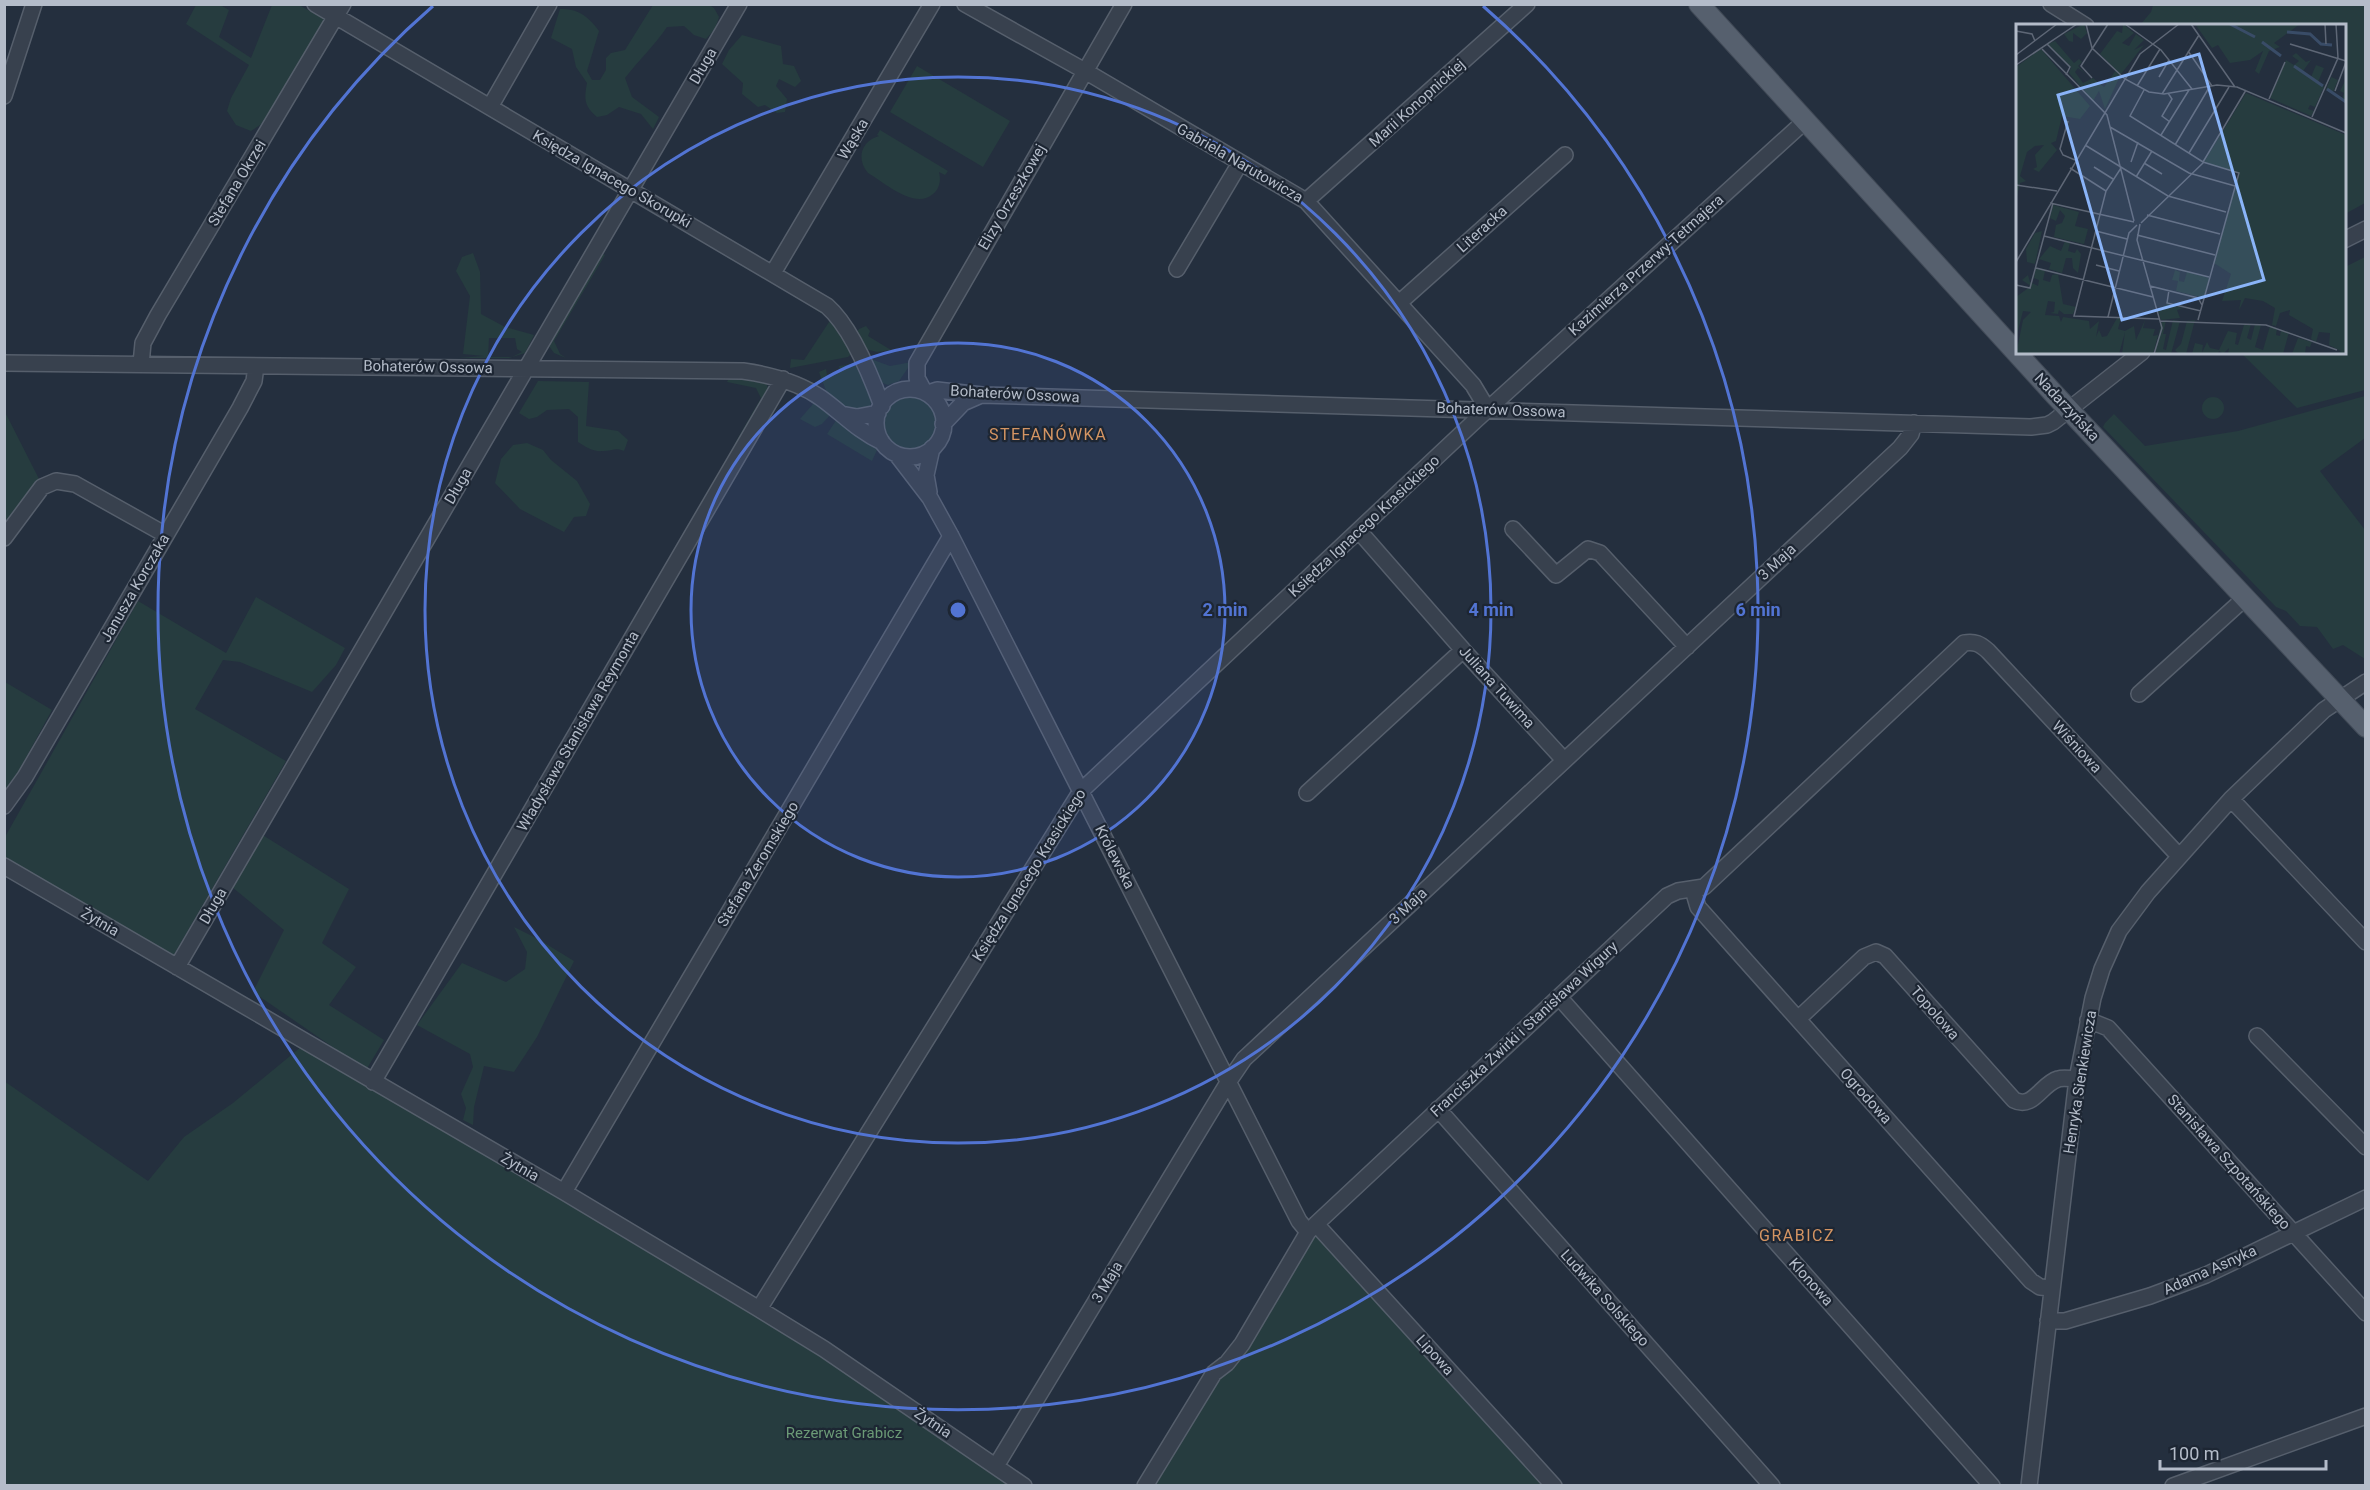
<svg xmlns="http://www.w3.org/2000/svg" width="2370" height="1490" font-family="Roboto,sans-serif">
	<rect width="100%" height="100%" fill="#242f3e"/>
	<path fill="#263c3f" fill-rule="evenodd" d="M196,5H220L229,10L219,37L251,58L272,5H299L324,19L322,25L266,121L251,131L236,125L227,111L231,98L249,65L186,24Z
		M653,5H709L714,8L719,17L715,29L706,39L694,35L684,26L667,27C654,46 639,60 625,78L632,97L659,117L653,129L641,114L619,107L607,115L597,117C584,106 584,99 587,83L576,67L572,49L551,38L560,9C578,8 589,17 599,31L587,71L592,80H600L606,70V58L611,53L625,50Z
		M2153,5H2365V203L2345,214L2344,26L2140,25L2151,12Z
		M742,35L781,46L783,64L794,66L801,81L795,87L779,79L776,86L787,99L785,112L777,113L765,105L758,107L742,94L743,83L722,64L729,50Z
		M917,66L1010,121L983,167L890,112Z
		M880,130L948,171L945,175L939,172C941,180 940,188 933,194C915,210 885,183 868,173C856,159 861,141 879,136L877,135Z
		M473,253L480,272L481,314L505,327L534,335L525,353L509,358H458L484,356L463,354L470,296L456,271L462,257ZM489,338H515L517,349L522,352L512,357H488Z
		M601,253L605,255L554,341L560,354L566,358L554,353L549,346L546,345Z
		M2365,257V390L2297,408L2241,353L2344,352L2345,267Z
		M819,306L828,313L852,353L848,357L790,368L791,359L804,360L831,319L816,310Z
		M866,326L870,331L868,336L891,350L877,352L865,349L856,333L859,329Z
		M868,358L890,366L912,362L899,381L888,385L880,382Z
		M857,363C864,377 878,393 869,408L849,411L828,396L819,372L826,369L827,375L840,372L839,366Z
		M730,376L765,382L769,389L738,445L735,443L761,398L756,388L727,382Z
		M538,381L589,382L586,426L618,431L628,440L624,451C616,447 612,451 603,451C593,452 586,447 578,442V417L569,409L547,410L537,417L529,419L519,413Z
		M913,394C952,395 941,457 906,453C868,448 878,402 913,394Z
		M2365,396V438L2320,471L2365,530V659L2343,645L2333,649L2317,627L2300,626L2286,611L2276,607L2103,427L2105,423L2114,414L2145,446L2238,431Z
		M2202 408a11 11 0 1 1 22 0a11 11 0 1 1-22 0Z
		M817,403L831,414L822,424L815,427L800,419L813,404Z
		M4,410L39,479L5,529H4Z
		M837,419L877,450L872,461L827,434Z
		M527,443L543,450L551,460L577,481L590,504L586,516L574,517L564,532L520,509L495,483L501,459L513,445Z
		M256,597L345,648L336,665L312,692L240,662L223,660L195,709L286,761L172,958L5,860V837L138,601L226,653Z
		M5,682L52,710L5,796Z
		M261,834L349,889L322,943L356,967L329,1005L384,1040L366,1070L253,992L284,930L232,887Z
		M514,927L538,939L574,961L537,1037L514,1072L484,1066L474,1107L473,1125L463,1120L466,1108L461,1094L473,1067L470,1054L417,1025L462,963L506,982L525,969L527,952Z
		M301,1047L364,1085L575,1194L819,1352L1017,1485H5L4,1081L148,1181L184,1137L233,1103Z
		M1316,1231L1546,1486H1150L1215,1380Z"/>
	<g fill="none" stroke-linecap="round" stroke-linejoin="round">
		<g stroke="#565f6c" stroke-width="18">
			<path id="minor" d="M315,4L827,306C851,327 871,376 882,406
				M965,4L1085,71L1306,201L1473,385L1488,410
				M2051,4L2086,26
				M4,96L34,4
				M490,107L549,4
				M1306,201L1527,4
				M2344,240L2366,229
				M1177,269L1240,163
				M773,273L932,4
				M1399,303L1565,155
				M4,363L743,371C771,375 798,382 821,398C842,413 858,431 882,442
				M141,364L143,343L158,315L343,4
				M876 423a34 34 0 1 1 68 0a34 34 0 1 1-68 0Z
				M924,391L917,378V363L1124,4
				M928,393L937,390L982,395L2031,427L2047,425L2053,422L2142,352
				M841,414L857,417L878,413
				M943,424L963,403L979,396
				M897,455L930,498L951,536L1299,1221L1308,1232
				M929,492L926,475L932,448
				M1513,529L1556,575L1588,549L1600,553L1687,647
				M1359,531L1463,650L1564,760
				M4,538L42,487L56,481L75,484L166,535
				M2139,694L2245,598
				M1307,793L1463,650
				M2231,799L2366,942
				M4,806L25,777L240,408L254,381L256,366
				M4,866L564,1192L759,1309L824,1349L1024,1486
				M1693,890L1698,907L2031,1281L2040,1287L2051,1288
				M177,967L739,4
				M1559,997L1992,1486
				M1798,1019L1864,957L1876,952L1885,956L2014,1100C2033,1110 2041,1084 2058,1079C2064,1077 2071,1079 2077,1079
				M2088,1020L2108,1028L2366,1313
				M2257,1036L2366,1147
				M373,1082L783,379
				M1438,1109L1772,1486
				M564,1192L951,536
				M1316,1224L1554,1486
				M759,1309L1081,791L1476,420L1805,121
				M2048,1321H2065L2150,1296L2206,1275L2366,1198
				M996,1466L1229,1081L1244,1059L1900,448L1911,434L1914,423
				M1145,1486L1214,1373L1227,1363L1242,1344L1308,1232L1316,1224L1667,896L1678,891L1704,887L1964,643C1975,641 1980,644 1988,651L2179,856
				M2029,1486L2077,1079L2093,998L2102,969L2119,931L2148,892L2231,799L2324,710L2366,682
				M2173,1486L2366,1416"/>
		</g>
		<g stroke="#414a57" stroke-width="22">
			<path id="major" d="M1699,4L2055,395L2366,727"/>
		</g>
		<use href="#minor" stroke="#38414e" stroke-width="15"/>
		<use href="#major" stroke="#56606e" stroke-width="20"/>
	</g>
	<circle cx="958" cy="610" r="267" fill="#5274d3" fill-opacity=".12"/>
	<g fill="none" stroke="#5274d3" stroke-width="3">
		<circle cx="958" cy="610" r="267"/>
		<circle cx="958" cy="610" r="533"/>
		<path d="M1483 6A800 800 0 1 1 433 6"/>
	</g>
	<g text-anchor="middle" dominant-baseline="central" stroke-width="4.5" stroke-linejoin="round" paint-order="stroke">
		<g font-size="15" fill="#b4bcc9" stroke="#1d2633">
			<text transform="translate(703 66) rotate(-60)">Długa</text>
			<text transform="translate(1417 103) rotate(-42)">Marii Konopnickiej</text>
			<text transform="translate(853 139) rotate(-59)">Wąska</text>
			<text transform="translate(1240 163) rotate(30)">Gabriela Narutowicza</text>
			<text transform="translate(612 179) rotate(30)">Księdza Ignacego Skorupki</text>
			<text transform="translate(237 183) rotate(-59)">Stefana Okrzei</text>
			<text transform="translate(1012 197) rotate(-60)">Elizy Orzeszkowej</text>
			<text transform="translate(1482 229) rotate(-42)">Literacka</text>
			<text transform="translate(1646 265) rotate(-42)">Kazimierza Przerwy-Tetmajera</text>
			<text transform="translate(428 367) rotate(1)">Bohaterów Ossowa</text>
			<text transform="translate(1015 394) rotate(3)">Bohaterów Ossowa</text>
			<text transform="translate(2067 407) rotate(47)">Nadarzyńska</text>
			<text transform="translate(1501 410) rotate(2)">Bohaterów Ossowa</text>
			<text transform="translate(458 486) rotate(-60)">Długa</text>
			<text transform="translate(1364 526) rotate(-43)">Księdza Ignacego Krasickiego</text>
			<text transform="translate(1777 562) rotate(-43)">3 Maja</text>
			<text transform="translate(135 588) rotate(-60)">Janusza Korczaka</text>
			<text transform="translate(1497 687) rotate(48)">Juliana Tuwima</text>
			<text transform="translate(578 731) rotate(-60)">Władysława Stanisława Reymonta</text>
			<text transform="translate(2077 747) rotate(47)">Wiśniowa</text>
			<text transform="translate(1115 857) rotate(63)">Królewska</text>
			<text transform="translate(758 864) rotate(-59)">Stefana Żeromskiego</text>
			<text transform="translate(1029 875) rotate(-58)">Księdza Ignacego Krasickiego</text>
			<text transform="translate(213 906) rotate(-60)">Długa</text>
			<text transform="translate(1408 906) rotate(-43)">3 Maja</text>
			<text transform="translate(100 922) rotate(30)">Żytnia</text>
			<text transform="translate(1935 1013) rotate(49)">Topolowa</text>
			<text transform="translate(1524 1029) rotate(-43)">Franciszka Żwirki i Stanisława Wigury</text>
			<text transform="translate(2080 1082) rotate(-81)">Henryka Sienkiewicza</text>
			<text transform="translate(1866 1096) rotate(48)">Ogrodowa</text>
			<text transform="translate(2229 1162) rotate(48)">Stanisława Szpotańskiego</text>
			<text transform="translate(520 1167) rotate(30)">Żytnia</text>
			<text transform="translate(2210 1270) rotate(-24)">Adama Asnyka</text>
			<text transform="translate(1107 1282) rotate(-59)">3 Maja</text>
			<text transform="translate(1811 1282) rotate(48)">Klonowa</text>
			<text transform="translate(1605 1298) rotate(48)">Ludwika Solskiego</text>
			<text transform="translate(1435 1355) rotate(48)">Lipowa</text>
			<text transform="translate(933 1423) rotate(34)">Żytnia</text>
		</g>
		<g font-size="15" fill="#6b9a76" stroke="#1d2633">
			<text x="844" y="1433">Rezerwat Grabicz</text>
		</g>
		<g font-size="16" letter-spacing="1.5" fill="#d59563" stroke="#1d2633">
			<text x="1048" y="434">STEFANÓWKA</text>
			<text x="1797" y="1235">GRABICZ</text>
		</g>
	</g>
	<g transform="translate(2016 24)">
		<rect width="330" height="330" fill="#242f3e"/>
		<path d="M68,0L71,9L65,15L57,9V18L53,17L48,10ZM107,0L118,9L106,19L113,22L120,10L128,16L118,26L128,21L105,50L89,85L83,67L77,77L53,49L55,43L32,20L39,17L58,39L63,35L66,38L62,42L69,49L62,44L59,48L67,59L77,54L88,63L100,46L84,30L101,7L106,9ZM179,0H284L258,19L264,23L253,27L243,50L239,47L247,27L234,36L214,39L202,21L196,24ZM25,25L74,82L64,95L46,92L40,117L35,119L41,126L23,148L17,145L21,143L19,131L28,121L19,122L11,128L4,152L10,157L4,159L0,177V43ZM280,29L290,38L295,36L287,47L295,53L300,41L308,44L302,58L308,63L299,83L294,81L292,85L298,87L295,92L254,74L270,36L278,41L283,37L276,32ZM315,53L322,56L317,68L326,75L328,69L324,67L330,55V78L310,66ZM230,69L330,111V330H321L325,327L313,321L314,309L303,308L300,318L295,315L297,305L273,291L274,286L264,289L260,302L256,301L259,284L247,277L229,274L223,286L225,276L206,277L215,250L198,239L223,149L188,138ZM37,181L63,188L59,202L72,205L68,220L38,213L40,201L46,199L49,192L44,186L40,197L34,194ZM26,207L19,240L11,238L10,225L19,209ZM49,217L54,219L52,227L59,229L61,225L65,230L62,249L57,244L56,234H50L46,249L33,245L35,239L23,235L34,222L45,227ZM20,244L29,247L27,256L34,258L36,251L42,250L47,280L60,283L57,290H48L43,286L42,290L34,289L38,288L39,278L32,277L29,291L43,292L45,298L47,293L73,297L74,305L83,297L80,313L83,306L86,313L91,312L101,294H105L102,305L109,307L118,302L120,316L129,296L127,304L139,305L137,312L142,311L137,330H106L109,308L103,330H0L7,296L15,288L7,287L0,315V273L15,262L6,256L12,251L14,258L22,262L23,256L18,254ZM159,246L164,248L163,257L168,258L171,248L193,254L188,274L160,267L162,257L156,256ZM151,280L167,284L161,286L164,294L145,296L142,287ZM150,296L147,310H150L147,325L150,326L157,296L164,297L155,330H139L145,299ZM179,296L170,330H163L159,326L165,320L171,297ZM235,300L231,314L235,316L239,300L245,301L239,323L247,326L254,302L261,304L260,311L264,312L265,306L273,308L267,330H212L213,324L207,330L203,327L202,330H176L179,319L187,321L186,329L191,318L194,324L203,326L212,307L221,309L219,320L222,321L228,301ZM282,314L296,318L294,323L290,322L289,330H276Z" fill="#263c3f"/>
		<path fill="none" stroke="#394c67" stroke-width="3" d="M214,0L239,13M271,8L294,10L305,20L316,21M246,18L265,32M278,42L307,62M311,65L330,78"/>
		<path fill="none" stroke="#5e6776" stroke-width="1.5" d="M70,0L76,24L109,55L133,68L148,70L201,61L221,63L330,109M109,0L145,26L176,65M175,0L219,63M309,0L310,20M0,7L16,10L19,17M31,20L54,43L50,51M274,20L330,37M26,25L91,91L118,197M172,27L196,62M0,31L41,0M0,41L61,0M143,53L153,36M76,54L65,42L92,0M121,62L144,25M128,66L114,92L187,138L223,149L182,296M319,67L330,38M152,69L156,75L146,92L154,98M146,70L183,11M253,75L269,38M296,93L322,34L320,0M52,97L44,125L47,131L59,136M94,103L173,149L219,162M145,111L173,66M69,121L152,172L210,188M159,121L194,62M173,129L213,63M115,138L122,118M187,138L230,66M128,139L146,150M78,143L97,155M54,144L90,167M105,144L90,167L58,292L143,295M120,153L136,127M0,161L41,167M34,179L118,198M131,191L204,210M125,199L188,138M124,200L121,216L146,304L138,330M80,207L111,215M121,211L199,231M28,212L193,253M0,238L124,30L163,0M80,241L103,247M20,244L137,273M0,261L14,264L37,179M134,262L182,274L186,281M153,266L151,279L185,287M92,293L113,209L121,201M144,297L250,301L321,326"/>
		<path fill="#8ab4f8" fill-opacity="0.15" stroke="#8ab4f8" stroke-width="3" d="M183,30L248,256L106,296L42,71Z"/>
		<rect width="330" height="330" fill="none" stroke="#b4bcc9" stroke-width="3"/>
	</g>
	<circle cx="958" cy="610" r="9" fill="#5274d3" stroke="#1d2633" stroke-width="3"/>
	<g font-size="18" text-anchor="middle" font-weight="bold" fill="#5274d3" stroke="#1d2633" stroke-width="4.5" stroke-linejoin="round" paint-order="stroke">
		<text x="1225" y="616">2 min</text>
		<text x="1491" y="616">4 min</text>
		<text x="1758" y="616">6 min</text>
	</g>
	<rect width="2370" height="1490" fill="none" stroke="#b4bcc9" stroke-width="12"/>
	<path d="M2160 1460v9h166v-9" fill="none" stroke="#b4bcc9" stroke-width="3"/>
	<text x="2169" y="1460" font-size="18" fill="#b4bcc9" stroke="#1d2633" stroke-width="4.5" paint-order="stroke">100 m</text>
</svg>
